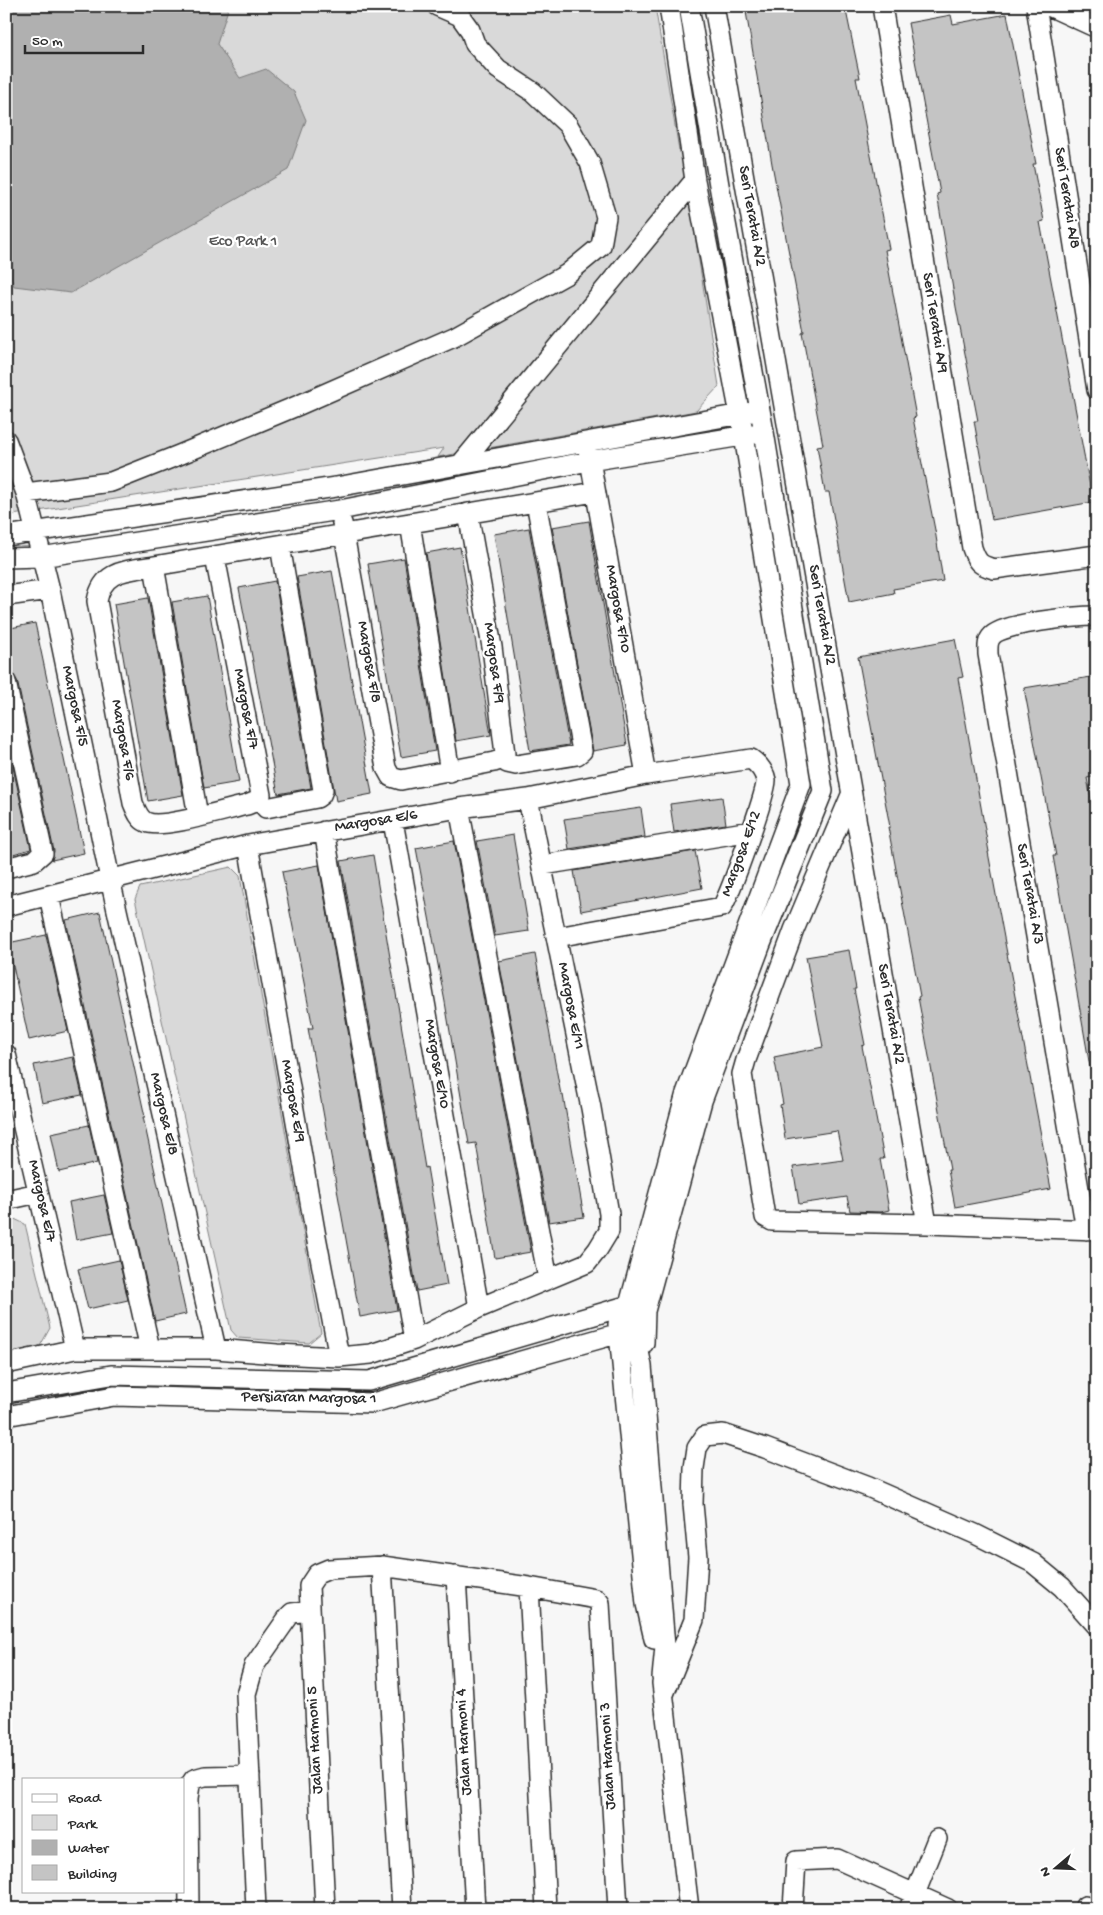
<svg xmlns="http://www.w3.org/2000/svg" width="1103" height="1915" font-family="'Gochi Hand',sans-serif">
	<rect width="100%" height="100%" fill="#f7f7f7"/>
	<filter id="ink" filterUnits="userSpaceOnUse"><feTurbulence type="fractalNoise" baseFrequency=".02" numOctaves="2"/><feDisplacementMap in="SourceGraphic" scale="10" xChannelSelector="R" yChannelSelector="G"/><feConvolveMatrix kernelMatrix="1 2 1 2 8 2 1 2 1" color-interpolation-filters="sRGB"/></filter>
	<g filter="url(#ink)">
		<path fill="#d9d9d9" stroke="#828282" d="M6,6H655L679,150L681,148L719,386L696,411L438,457L444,448L6,516Z
			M231,867L240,876L321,1333L309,1343L238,1338L231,1330L135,899L140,887Z
			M6,1215L25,1224L50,1328L40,1346L6,1354Z"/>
		<path fill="#b0b0b0" stroke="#7b7b7b" d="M6,6H229L217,44L240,78L266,69L294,92L306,120L288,170L71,293L14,286L6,261Z"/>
		<path fill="#c4c4c4" stroke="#2b2b2b" d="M745,6H845L860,78H856L889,249L885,250L916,417L913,418L935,530L943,581L893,589L894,593L849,602L829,492H825L817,446L823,445L802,333L804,332L772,164Z
			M1007,14L1036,164H1033L1044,221L1040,222L1093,502L992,520L974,421H978L956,307L937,194L940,193L908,23L951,15L953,24Z
			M589,521L627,745L593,751L552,527Z
			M529,528L569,745L530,751L494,534Z
			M460,547L491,735L456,741L426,553Z
			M404,558L435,751L401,757L368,564Z
			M332,571L372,794L336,801L297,577Z
			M275,581L311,788L278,794L239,588Z
			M207,596L239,782L204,788L172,602Z
			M148,598L183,795L148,801L114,604Z
			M35,623L84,853L52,860L54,851L17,680L10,672L6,654V629Z
			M955,639L963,677L958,678L989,852H988L1051,1189L955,1207L948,1170H950L918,997L920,996L888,827H890L858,657Z
			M1097,676V776L1087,778L1097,830V1066L1090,1067L1053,856H1056L1024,688Z
			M6,736L31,849L6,856Z
			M722,797L726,824L674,832L670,804Z
			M641,808L645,837L569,849L564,819Z
			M513,835L529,931L495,936L477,841Z
			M454,841L531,1252L495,1258L476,1143L469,1144L445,1002L416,848Z
			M695,851L702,888L581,911L574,871Z
			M373,855L425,1168L427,1167L447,1285L417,1291L341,861Z
			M319,865L397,1310L360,1317L308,1028H313L282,872Z
			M100,912L145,1117H143L186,1314L155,1321L66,920Z
			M46,935L68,1031L29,1040L8,943Z
			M849,950L856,989H854L865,1045L862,1046L884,1159H880L889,1210L881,1212L850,1211L847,1197L799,1204L793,1167L843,1160L837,1131L785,1139L780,1105L783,1104L774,1057L823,1047L806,957Z
			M535,954L561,1095H563L584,1217L549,1222L499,961Z
			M73,1057L82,1095L42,1103L34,1065Z
			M89,1125L97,1163L59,1172L51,1133Z
			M104,1195L113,1233L76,1240L69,1202Z
			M119,1260L128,1300L88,1309L78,1269Z"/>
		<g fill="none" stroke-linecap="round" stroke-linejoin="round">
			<g stroke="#2b2b2b" stroke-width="22">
				<path id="minor" d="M714,6L927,1224
					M882,6L972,548C977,562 979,565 994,569L1097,555
					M1036,6L1097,390
					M1049,6L1097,28
					M6,440L26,493L50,590L110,879L216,1349
					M588,449L646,775
					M460,465L695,180
					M26,493L111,482L179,455L299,405L454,337L567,274L601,246L606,217L590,163L568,125L533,92L498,69L475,44L470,30L460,16L437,6
					M342,523L386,768L391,777L401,780L494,762L503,759L505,754L492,647L468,513
					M410,523L450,772
					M6,536L336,487L752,412
					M215,557L261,795L259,800L247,805C228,809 161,830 146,822C139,819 136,810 133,803L97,601C103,569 127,571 154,566L595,492
					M6,558L41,557L340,510L589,461L754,434
					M154,566L198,816
					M6,596L50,590
					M6,682L43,853L34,861L6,868
					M503,759L507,763L516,765L577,755L582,751L536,502
					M851,795L794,930L746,1060L742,1074L765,1217L772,1221L927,1224L1097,1230
					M259,800L266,808L317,798L321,795L323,790L280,546
					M459,808L548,1279
					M393,821L479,1308
					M324,831L414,1340
					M248,845L315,1231L339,1357
					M543,865L751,831
					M49,896L150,1349
					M6,906L248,845L459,808L528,799L646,775L751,759C758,764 764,770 766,780C767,792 730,894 722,907L557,937
					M6,1054L75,1349
					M6,1200L38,1193
					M1086,1230L988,654C988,648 987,641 992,636C1002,623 1078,616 1097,616
					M618,1324L646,1604L654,1639
					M644,1343L645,1311L702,1101L761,944L823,791L764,432L719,185L689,6
					M6,1364L75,1349H216L277,1354L339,1357L371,1354L414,1340L479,1308L587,1263L598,1249L609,1231V1214L591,1108L528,799
					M6,1393L111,1375L369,1381L629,1305
					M6,1416L114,1396L373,1403L634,1329
					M382,1566L402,1909
					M456,1576L475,1909
					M529,1587L546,1909
					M662,1678L665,1646L642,1366L629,1305L686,1093L801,784L744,436L695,180L669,6
					M662,1683L689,1909
					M664,1694L694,1620L698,1557L693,1504L694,1468L697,1448L705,1436L723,1434L765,1448L868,1487L975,1534L1033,1563L1062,1587L1097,1626
					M189,1909L188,1798L190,1785L194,1779L205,1776L250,1775
					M256,1909L246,1694L254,1666L289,1616L292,1613L310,1611
					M325,1909L309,1586L317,1574L329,1569L382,1566L529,1587L596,1599L600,1603L618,1909
					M793,1909L796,1861L837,1859L948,1909
					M909,1909L937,1839
					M1084,1909L1085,1906"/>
			</g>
			<use href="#minor" stroke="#fff" stroke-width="19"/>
		</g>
	</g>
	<g text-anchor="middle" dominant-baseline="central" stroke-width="4.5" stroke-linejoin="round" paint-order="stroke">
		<g font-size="16" fill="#2b2b2b" stroke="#fff">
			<text transform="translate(1066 198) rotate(81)">Seri Teratai A/8</text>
			<text transform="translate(751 216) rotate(80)">Seri Teratai A/2</text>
			<text transform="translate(934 323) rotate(81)">Seri Teratai A/9</text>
			<text transform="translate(617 609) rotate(80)">Margosa F/10</text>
			<text transform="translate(821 615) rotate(80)">Seri Teratai A/2</text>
			<text transform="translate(368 662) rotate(80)">Margosa F/8</text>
			<text transform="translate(493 663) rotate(82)">Margosa F/9</text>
			<text transform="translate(74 706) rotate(78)">Margosa F/5</text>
			<text transform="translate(245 709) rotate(79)">Margosa F/7</text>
			<text transform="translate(122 740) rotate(80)">Margosa F/6</text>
			<text transform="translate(376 822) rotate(-9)">Margosa E/6</text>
			<text transform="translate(742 854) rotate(-70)">Margosa E/12</text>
			<text transform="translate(1029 894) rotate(80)">Seri Teratai A/3</text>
			<text transform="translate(570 1006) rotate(79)">Margosa E/11</text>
			<text transform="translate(890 1014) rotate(80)">Seri Teratai A/2</text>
			<text transform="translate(436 1064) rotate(80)">Margosa E/10</text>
			<text transform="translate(292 1101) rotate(80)">Margosa E/9</text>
			<text transform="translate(163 1114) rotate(77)">Margosa E/8</text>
			<text transform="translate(41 1201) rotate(77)">Margosa E/7</text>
			<text transform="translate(309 1399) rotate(1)">Persiaran Margosa 1</text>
			<text transform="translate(316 1740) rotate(-93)">Jalan Harmoni 5</text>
			<text transform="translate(465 1742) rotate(-93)">Jalan Harmoni 4</text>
			<text transform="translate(609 1756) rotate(-93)">Jalan Harmoni 3</text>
		</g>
		<g font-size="16" fill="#565656" stroke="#fff">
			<text x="243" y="242">Eco Park 1</text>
		</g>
	</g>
	<rect width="1103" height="1915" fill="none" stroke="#fff" stroke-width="25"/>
	<rect x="12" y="12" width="1078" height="1890" fill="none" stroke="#2b2b2b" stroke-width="2" filter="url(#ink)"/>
	<rect x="22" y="1778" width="162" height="115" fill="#ffffff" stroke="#aaaaaa"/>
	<rect x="32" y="1794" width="25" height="8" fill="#ffffff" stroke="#aaaaaa"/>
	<text x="68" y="1802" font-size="15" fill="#2b2b2b">Road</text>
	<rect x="32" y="1815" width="25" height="15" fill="#d9d9d9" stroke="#aaaaaa"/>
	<text x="68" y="1828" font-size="15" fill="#2b2b2b">Park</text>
	<rect x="32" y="1840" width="25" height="15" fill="#b0b0b0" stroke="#aaaaaa"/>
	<text x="68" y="1852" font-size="15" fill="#2b2b2b">Water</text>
	<rect x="32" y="1865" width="25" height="15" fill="#c4c4c4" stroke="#aaaaaa"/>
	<text x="68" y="1878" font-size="15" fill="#2b2b2b">Building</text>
	<g transform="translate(1056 1868) rotate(251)" stroke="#ffffff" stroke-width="4" paint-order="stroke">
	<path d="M0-4L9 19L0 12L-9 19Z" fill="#2b2b2b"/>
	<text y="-8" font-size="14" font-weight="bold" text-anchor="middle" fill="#2b2b2b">N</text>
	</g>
	<path d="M25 45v8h118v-8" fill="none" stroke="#2b2b2b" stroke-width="2.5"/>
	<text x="32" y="45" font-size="15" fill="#2b2b2b" stroke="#ffffff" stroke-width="4" paint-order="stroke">50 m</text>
</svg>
